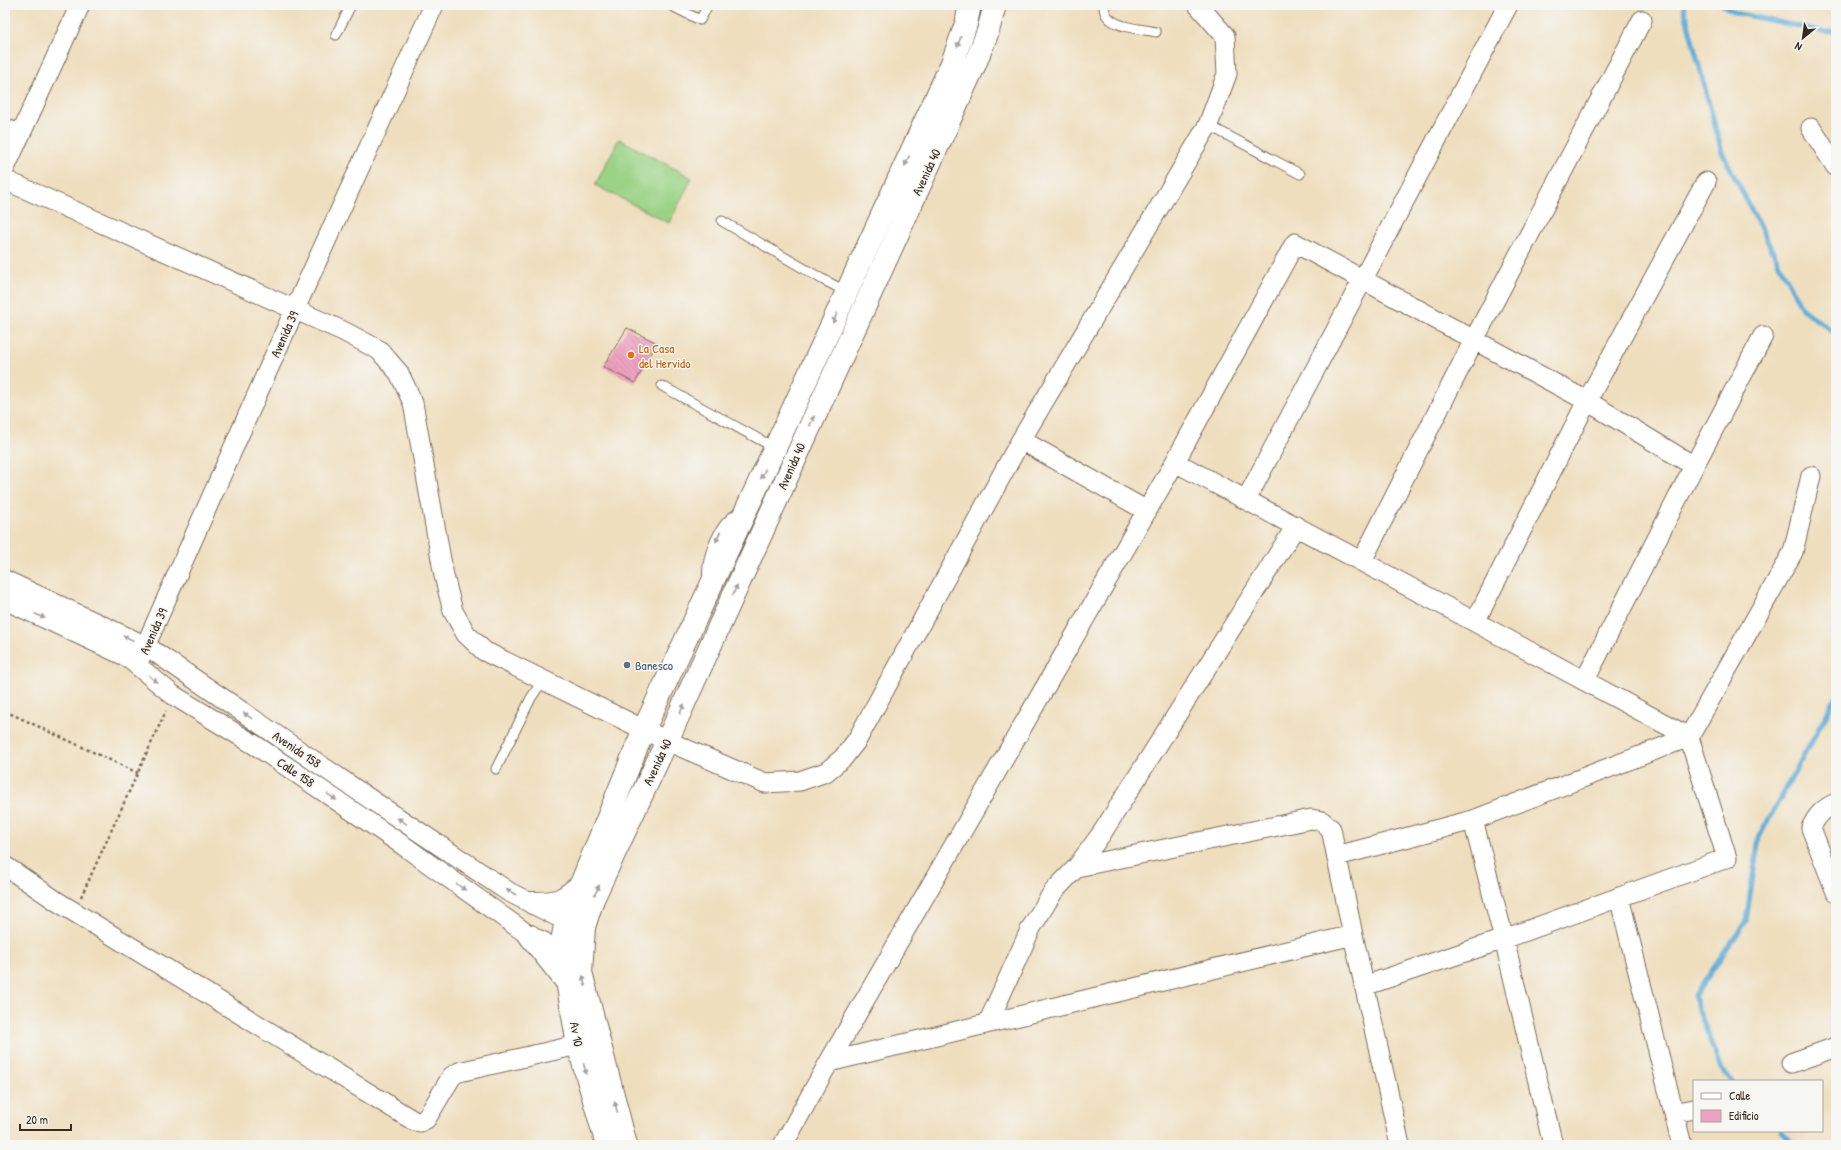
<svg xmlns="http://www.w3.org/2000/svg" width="1841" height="1150" font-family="'Patrick Hand',sans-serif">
	<defs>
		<pattern id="building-back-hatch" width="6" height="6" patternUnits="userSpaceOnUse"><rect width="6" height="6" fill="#eea1c0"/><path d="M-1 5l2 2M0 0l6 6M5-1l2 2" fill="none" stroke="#c2839b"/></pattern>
	</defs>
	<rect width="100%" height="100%" fill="#f6f6f2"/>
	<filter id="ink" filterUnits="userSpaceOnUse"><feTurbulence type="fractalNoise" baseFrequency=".025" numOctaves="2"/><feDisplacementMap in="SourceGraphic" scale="8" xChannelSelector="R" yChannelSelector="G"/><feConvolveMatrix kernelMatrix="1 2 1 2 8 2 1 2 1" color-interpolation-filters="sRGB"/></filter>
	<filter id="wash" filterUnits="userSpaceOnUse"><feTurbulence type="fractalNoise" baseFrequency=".012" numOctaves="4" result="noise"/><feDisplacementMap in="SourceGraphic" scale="16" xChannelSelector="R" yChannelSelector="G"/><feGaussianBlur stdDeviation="0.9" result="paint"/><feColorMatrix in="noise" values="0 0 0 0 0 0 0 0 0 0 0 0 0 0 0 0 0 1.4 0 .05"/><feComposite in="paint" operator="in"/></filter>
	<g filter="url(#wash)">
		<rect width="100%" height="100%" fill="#efdebe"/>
		<path fill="#9bd386" stroke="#6b7e52" d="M619,139L692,178L669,223L595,185Z"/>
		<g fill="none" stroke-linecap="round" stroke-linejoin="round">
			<path stroke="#5cabd6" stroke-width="5" d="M1683,5L1722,152L1802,309L1836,334
				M1723,5L1736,13L1826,32L1836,31
				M1732,1081L1721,1070L1694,997L1746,921L1759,837L1836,697
				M1781,1131L1795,1145"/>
		</g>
		<g id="blocks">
			<path fill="url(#building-back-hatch)" d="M627,328L657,343L635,383L603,367Z"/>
		</g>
	</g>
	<g filter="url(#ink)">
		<use href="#blocks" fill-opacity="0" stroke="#7a6956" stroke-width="1"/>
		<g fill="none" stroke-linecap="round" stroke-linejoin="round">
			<g stroke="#7a6956" stroke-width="11">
				<path id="service" d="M670,5L700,20L708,5
					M1104,5C1103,28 1138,28 1156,32
					M336,35L351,5
					M1208,125L1300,174
					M722,221L822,279L847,292
					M662,386L775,448
					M708,578C705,559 720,519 740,513
					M496,769L531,698L543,680"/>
			</g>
			<g stroke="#7a6956" stroke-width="21">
				<path id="minor" d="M5,128L20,135
					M1811,128L1836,167
					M5,168L80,5
					M5,180L343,331L379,350L399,373L413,403L444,576L453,611L466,634L484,651L667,741L765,783L800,781L826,772L843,758L857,740L1021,440L1208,125L1227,74L1225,36L1198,5
					M1021,440L1147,511
					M1175,462L1475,622L1689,737L1473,820L1337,856
					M1246,500L1508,5
					M1362,561L1474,340L1642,20
					M5,580L146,646L370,799L509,892L566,921L580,925
					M5,600L127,657L173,695L258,747L404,846L530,936L544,942
					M1475,622L1587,401L1706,182
					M137,665L295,309L434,5
					M1585,680L1694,466L1763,336
					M1836,803C1823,809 1817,815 1811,828L1836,892
					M1473,820L1504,939L1553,1145
					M5,866L58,902L414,1121L420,1122L426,1119L452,1076L459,1072L578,1045
					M1077,867L1311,819L1322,821L1331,829L1353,935L1400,1145
					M1619,897L1682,1145
					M1364,986L1504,939L1727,858L1689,737L1793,552L1811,476
					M988,1023L1031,928L1053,892L1077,867L1102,833L1296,526
					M829,1062L1175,462L1295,243L1587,401L1694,466
					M1791,1063L1836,1047
					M1674,1113L1694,1109
					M783,1145L829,1062L1353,935"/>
			</g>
			<g stroke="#7a6956" stroke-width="24">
				<path id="tertiary" d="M533,903C558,903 561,902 581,885
					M530,936L565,980
					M607,1145L578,1045L561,946L566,921L644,729L775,448L952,63L966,24L970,5
					M626,1145L581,972L584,927L593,899L667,741L975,64L988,31L995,5"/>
			</g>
			<path stroke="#7a6956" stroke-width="2.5" stroke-dasharray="3 3" stroke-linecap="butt" d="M5,711L138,773
				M81,897L166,711"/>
			<use href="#service" stroke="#fff" stroke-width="9"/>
			<use href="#minor" stroke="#fff" stroke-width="19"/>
			<use href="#tertiary" stroke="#fff" stroke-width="22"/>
		</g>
		<defs><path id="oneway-solid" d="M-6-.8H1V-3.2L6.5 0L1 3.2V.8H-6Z"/></defs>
		<g fill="#a79f9a">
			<use href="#oneway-solid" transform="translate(959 42) rotate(111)"/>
			<use href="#oneway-solid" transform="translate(907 161) rotate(115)"/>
			<use href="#oneway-solid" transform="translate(835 318) rotate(115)"/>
			<use href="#oneway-solid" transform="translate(812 421) rotate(-65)"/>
			<use href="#oneway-solid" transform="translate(763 474) rotate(116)"/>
			<use href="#oneway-solid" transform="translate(718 537) rotate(114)"/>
			<use href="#oneway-solid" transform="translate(735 590) rotate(-66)"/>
			<use href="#oneway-solid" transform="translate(40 616) rotate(25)"/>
			<use href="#oneway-solid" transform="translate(128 638) rotate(-155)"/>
			<use href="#oneway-solid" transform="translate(153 679) rotate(39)"/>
			<use href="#oneway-solid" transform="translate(682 709) rotate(-66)"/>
			<use href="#oneway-solid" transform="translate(248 716) rotate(-146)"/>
			<use href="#oneway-solid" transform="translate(332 797) rotate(34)"/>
			<use href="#oneway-solid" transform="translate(402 821) rotate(-146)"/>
			<use href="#oneway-solid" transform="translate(461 887) rotate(35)"/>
			<use href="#oneway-solid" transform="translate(597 890) rotate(-65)"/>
			<use href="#oneway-solid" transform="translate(511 892) rotate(-150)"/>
			<use href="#oneway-solid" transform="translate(584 981) rotate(-104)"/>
			<use href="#oneway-solid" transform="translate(585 1069) rotate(74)"/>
			<use href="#oneway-solid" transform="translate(616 1107) rotate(-104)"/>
		</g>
	</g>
	<circle fill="#e8710a" stroke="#f6f6f2" stroke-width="1.5" cx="631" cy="355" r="4"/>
	<circle fill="#5c6f8a" stroke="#f6f6f2" stroke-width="1.5" cx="627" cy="665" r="4"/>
	<g text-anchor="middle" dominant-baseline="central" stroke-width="3" stroke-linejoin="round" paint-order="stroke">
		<g font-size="13" fill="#3b2a1e" stroke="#f6f6f2">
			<text transform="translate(926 172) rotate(-65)">Avenida 40</text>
			<text transform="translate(284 334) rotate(-66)">Avenida 39</text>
			<text transform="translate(791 466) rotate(-66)">Avenida 40</text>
			<text transform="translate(153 631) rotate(-66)">Avenida 39</text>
			<text transform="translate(297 749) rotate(34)">Avenida 158</text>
			<text transform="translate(657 762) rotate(-65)">Avenida 40</text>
			<text transform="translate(296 772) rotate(34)">Calle 158</text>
			<text transform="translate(577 1034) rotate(79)">Av 10</text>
		</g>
		<g font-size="13" fill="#c56008" stroke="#f6f6f2" text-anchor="start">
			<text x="639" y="348">La Casa<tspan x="639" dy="15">del Hervido</tspan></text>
		</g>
		<g font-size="13" fill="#4e5e75" stroke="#f6f6f2" text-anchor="start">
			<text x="635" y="665">Banesco</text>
		</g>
	</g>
	<rect width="1841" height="1150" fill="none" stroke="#f6f6f2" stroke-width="20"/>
	<rect x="1693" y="1080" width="130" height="52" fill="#f6f6f2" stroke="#aba49d"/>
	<rect x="1701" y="1093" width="20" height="6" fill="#ffffff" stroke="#aba49d"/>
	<text x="1729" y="1100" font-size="12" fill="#3b2a1e">Calle</text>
	<rect x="1701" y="1110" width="20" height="12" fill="#eea1c0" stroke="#aba49d"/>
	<text x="1729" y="1120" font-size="12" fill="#3b2a1e">Edificio</text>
	<g transform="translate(1803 38) rotate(209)" stroke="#f6f6f2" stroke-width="3" paint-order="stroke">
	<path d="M0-3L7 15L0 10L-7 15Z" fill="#3b2a1e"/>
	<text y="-6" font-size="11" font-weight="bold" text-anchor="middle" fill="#3b2a1e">N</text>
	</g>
	<path d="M20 1124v6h51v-6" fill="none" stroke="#3b2a1e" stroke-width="2"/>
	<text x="26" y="1124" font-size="12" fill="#3b2a1e" stroke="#f6f6f2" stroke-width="3" paint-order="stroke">20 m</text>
</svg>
